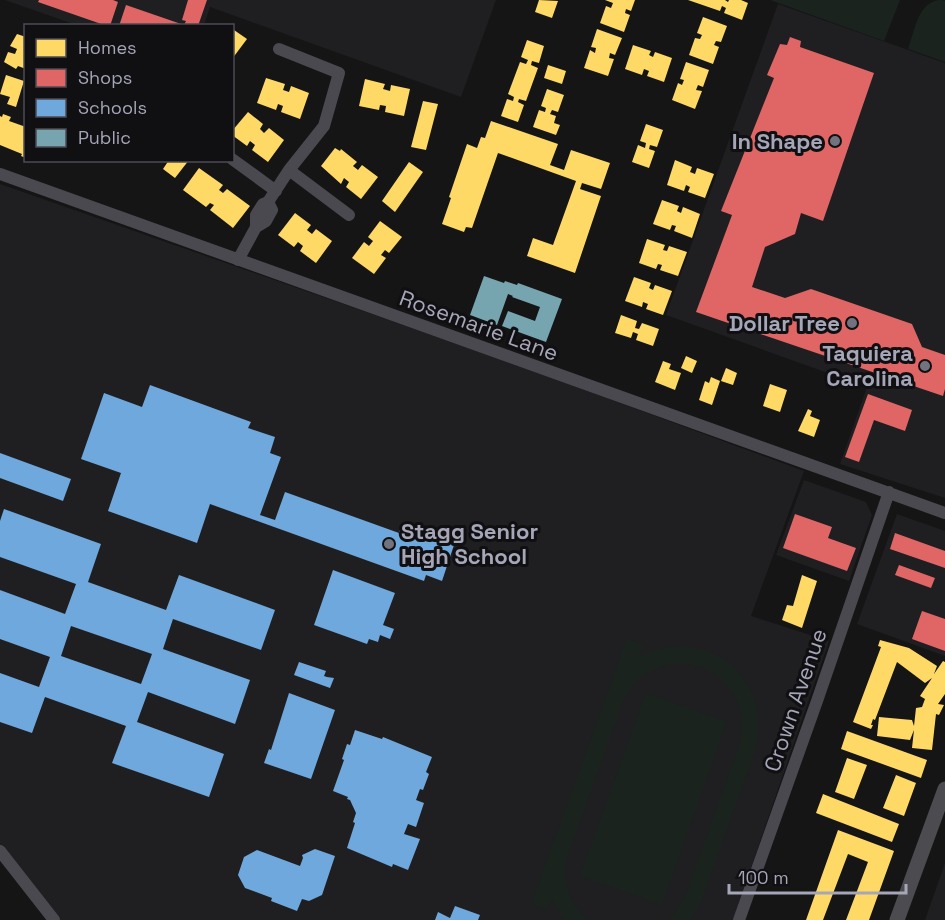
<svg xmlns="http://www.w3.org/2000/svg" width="945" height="920" font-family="'Space Grotesk',sans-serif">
	<rect width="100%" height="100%" fill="#151516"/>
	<path fill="#1f1f22" d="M5,0H496L461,97L210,7L204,25L79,26Z
		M778,4L945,63V498L840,464L867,387L666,315Z
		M0,184L526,368L804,471L751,616L829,641L733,920H58L0,854Z
		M804,480L866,502L872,515L849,581L776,555Z
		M897,514L945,531V656L857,624Z
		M945,863V920H925Z"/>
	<path fill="#1b231e" d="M770,0H900L884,41Z
		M942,0L945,1V62L908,49C915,30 918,0 942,0Z
		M627,639L643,645L639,657C707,622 776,679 755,752L702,900L691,920H668L675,913L686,894L739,746C761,668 656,629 622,704L566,862C564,885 570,904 587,920H564L552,899L548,911L531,905Z
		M646,693L727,722L662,905L580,876Z"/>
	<path fill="#ffd966" d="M539,0L558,1L552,18L535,12Z
		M605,0H635L631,11L626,9L625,13L630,15L624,32L600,23L606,6L611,8L613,3Z
		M688,0H725L728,2L729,0H741L748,3L742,20L724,13L726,8L722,6L720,11Z
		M703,17L727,26L721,42L716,41L714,45L719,47L713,64L689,55L695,38L700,39L702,35L697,33Z
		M597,29L622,38L615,55L610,53L609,58L614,59L608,76L584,68L590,50L595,53L596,48L591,47Z
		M234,30L247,39L232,59V32Z
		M17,34L26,37V69L18,66L16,69L4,62L8,52L15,54L17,49L10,46Z
		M527,40L544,46L539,63L532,61L531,65L538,68L526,101L519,99L518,102L524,105L518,122L501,116L507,99L513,101L514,97L508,94L520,62L526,64L528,60L521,57Z
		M633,45L651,51L649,55L653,57L655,52L672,58L664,82L647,76L649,71L644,69L642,75L625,69Z
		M686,62L709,70L703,87L698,85L696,90L702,91L695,109L672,100L678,83L682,85L684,80L680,79Z
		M548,65L566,71L562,84L544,78Z
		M6,75L24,81L16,107L7,104L10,97L0,94Z
		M266,78L285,84L283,90L289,92L291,86L309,93L300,119L281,112L283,106L278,104L276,110L257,103Z
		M365,79L385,84L383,89L390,91L391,85L410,89L404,116L385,112L386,106L380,105L379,110L359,106Z
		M547,89L564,95L558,112L552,110L550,114L556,116L554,123L560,125L556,135L533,127L539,110L545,112L546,108L541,106Z
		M423,101L438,104L426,150L411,147Z
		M248,112L263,124L260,129L264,133L269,128L284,140L268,162L252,150L255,145L250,141L247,146L232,135V131Z
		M3,114L11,117L9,121L26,127V158L21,156L22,154L0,145V116L2,117Z
		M491,121L558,144L550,165L564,170L571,150L610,163L601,189L582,183L580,189L601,196L575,273L527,256L533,238L553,245L576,181L498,153L472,228L466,227L464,232L442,224L451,198L449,197L467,144L477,148L481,137L485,138Z
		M646,124L663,130L657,147L650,145L649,149L655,151L649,168L632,162L638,145L645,148L646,143L640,141Z
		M335,148L340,151L341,149L357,162L353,166L358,170L362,165L378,177L361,199L346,187L349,182L344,178L341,184L321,166Z
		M169,160H189L175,178L163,169Z
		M675,160L692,167L690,172L695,174L697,168L714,174L705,198L688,192L690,187L686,185L684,191L667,185Z
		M409,162L423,172L395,212L382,201Z
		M199,168L223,185L219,190L223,193L227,189L250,206L233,228L210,210L214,205L210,203L206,207L183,190Z
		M662,200L679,206L677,211L681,213L683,207L700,214L692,238L674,231L676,226L672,225L670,230L653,224Z
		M295,213L311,225L307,230L312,234L316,229L332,241L316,263L300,251L303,246L298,242L294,247L278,235Z
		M380,221L402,237L389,253L385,250L381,255L386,258L374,274L352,258L364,242L369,246L373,241L368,237Z
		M647,239L665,245L663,250L667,251L669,246L687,252L678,276L660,270L662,265L658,264L656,269L639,263Z
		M634,277L651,283L649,288L653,290L655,285L672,291L663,315L646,309L648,304L643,302L642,307L625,301Z
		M621,315L637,321L635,328L639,329L642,323L659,329L653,346L636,340L638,334L633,332L631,338L615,333Z
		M686,356L697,361L692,373L681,368Z
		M663,361L671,364L669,369L681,373L675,390L655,382Z
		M726,368L737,373L733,385L721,381Z
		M711,377L720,381L712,405L699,400L705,381L709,383Z
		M770,384L787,390L780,412L763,406Z
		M808,409L812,411L810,416L820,420L814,437L798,431Z
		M802,575L817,581L802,628L782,620L787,605L793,606Z
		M880,640L909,648L937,666L934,674L943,661L945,662V694L938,704L944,705L939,715L936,714L932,750L912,748L914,730L910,740L877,736L879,717L912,720L914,726L916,708L922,707L925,699L920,696L932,678L925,683L897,662L875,720L873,719L871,725H873L871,729L853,722L881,647L878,646Z
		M847,731L927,760L921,778L841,749Z
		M847,758L867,765L854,799L835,792Z
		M896,775L916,783L904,816L883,808Z
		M823,794L899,824L892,842L816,813Z
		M838,830L894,851L869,920H846L868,862L848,854L823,920H806Z"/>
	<path fill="#e06666" d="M39,0H113L118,2L110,26H107L38,2Z
		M188,0H207L198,26H119L126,5L184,25L186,21L182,20Z
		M790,37L801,41L800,47L874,73L823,221L801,213L795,234L765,247L752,287L785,298L811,289L912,324L922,347L945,355V389L943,396L696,312L732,215L721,211L774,78L767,75L780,44L787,45Z
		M868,394L912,410L905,431L874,420L859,462L845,457Z
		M795,514L832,527L828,538L856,548L847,571L783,548Z
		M895,533L945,551V568L890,549Z
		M899,565L935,578L931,588L895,575Z
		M922,611L945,619V651L912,639Z"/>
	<path fill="#6fa8dc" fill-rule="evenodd" d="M150,385L251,422L248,428L275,437L270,453L281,457L260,515L275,520L285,492L399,533L402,523L455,542L442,581L426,575L424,581L210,504L197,543L108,511L121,473L81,459L104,393L142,407Z
		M0,453L71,479L63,501L0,478Z
		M4,509L101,544L88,582L166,610L179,575L275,610L261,650L173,619L163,649L250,680L235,724L148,692L137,722L224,754L209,797L112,763L126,726L45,697L32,733L0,722V673L39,687L50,657L0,639V590L65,614L76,584L0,557V521ZM71,626L152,654L141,684L61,656Z
		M333,570L395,593L383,625L394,629L390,639L380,635L378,642L369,639L367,644L314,625Z
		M299,662L326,671L324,676L327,677L334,678L330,688L294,675Z
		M289,693L335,710L311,779L264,763L269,749L271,750Z
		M355,730L382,739L383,737L432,757L426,772L429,774L423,790L420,789L416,800L424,803L416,827L408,824L404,834L420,839L408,870L393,864L392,867L347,848L355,823L353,822L356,813L350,800L347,799L348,797L333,791L344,760L342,759L347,744L350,745Z
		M315,849L335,856L322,895L309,901L302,899L297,911L271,901L272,898L245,888L238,875L244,857L257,850L300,866L303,858L302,855Z
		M455,906L480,915L478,920H435L438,912L450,918Z"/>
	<path fill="#76a5af" d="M484,276L504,283L505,281L517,285L518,283L562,299L546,342L502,326L508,311L535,321L540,307L512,297L513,296L508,294L497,325L470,315Z"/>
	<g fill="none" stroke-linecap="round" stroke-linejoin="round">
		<path stroke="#4a494f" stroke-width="12" d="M232,159L276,191
			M289,170L349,215
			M0,174L945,513
			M256,227L266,221L272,210L268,202
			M238,260L256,227V215L263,204L268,202L289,170L324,126L339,73L279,49
			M0,851L54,920
			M739,920L817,701L889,492"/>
		<path stroke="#4c4c50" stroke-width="15" d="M897,920L945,789"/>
	</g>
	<g fill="#73737f" stroke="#100f11" stroke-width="2">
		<circle cx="835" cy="141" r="6"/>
		<circle cx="852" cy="323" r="6"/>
		<circle cx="925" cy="366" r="6"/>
		<circle cx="389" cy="544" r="6"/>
	</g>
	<g text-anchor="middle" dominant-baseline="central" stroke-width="6" stroke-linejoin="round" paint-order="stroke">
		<g font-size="22" font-weight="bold" fill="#a5a6b8" stroke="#100f11" text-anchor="end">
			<text x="823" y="141">In Shape</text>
			<text x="840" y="323">Dollar Tree</text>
			<text x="913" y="353">Taquiera<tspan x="913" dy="25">Carolina</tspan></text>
			<text x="401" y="531" text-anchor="start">Stagg Senior<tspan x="401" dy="25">High School</tspan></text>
		</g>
		<g font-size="22" fill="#a5a6b8" stroke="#100f11">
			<text transform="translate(479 325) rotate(20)">Rosemarie Lane</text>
			<text transform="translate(795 700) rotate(-71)">Crown Avenue</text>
		</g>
	</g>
	<rect x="24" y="24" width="210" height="138" fill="#100f11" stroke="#4c4b54" stroke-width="1.5"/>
	<rect x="36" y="39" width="30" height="18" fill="#ffd966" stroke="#4c4b54" stroke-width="1.5"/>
	<text x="78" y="54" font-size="18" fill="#a5a6b8">Homes</text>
	<rect x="36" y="69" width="30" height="18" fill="#e06666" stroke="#4c4b54" stroke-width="1.5"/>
	<text x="78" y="84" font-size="18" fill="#a5a6b8">Shops</text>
	<rect x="36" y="99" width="30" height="18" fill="#6fa8dc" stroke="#4c4b54" stroke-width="1.5"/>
	<text x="78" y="114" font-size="18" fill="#a5a6b8">Schools</text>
	<rect x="36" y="129" width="30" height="18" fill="#76a5af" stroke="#4c4b54" stroke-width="1.5"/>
	<text x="78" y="144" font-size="18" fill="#a5a6b8">Public</text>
	<path d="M729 884v9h177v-9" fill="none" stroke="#a5a6b8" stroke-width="3"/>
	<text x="738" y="884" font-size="18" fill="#a5a6b8" stroke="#100f11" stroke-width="4.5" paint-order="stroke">100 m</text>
</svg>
